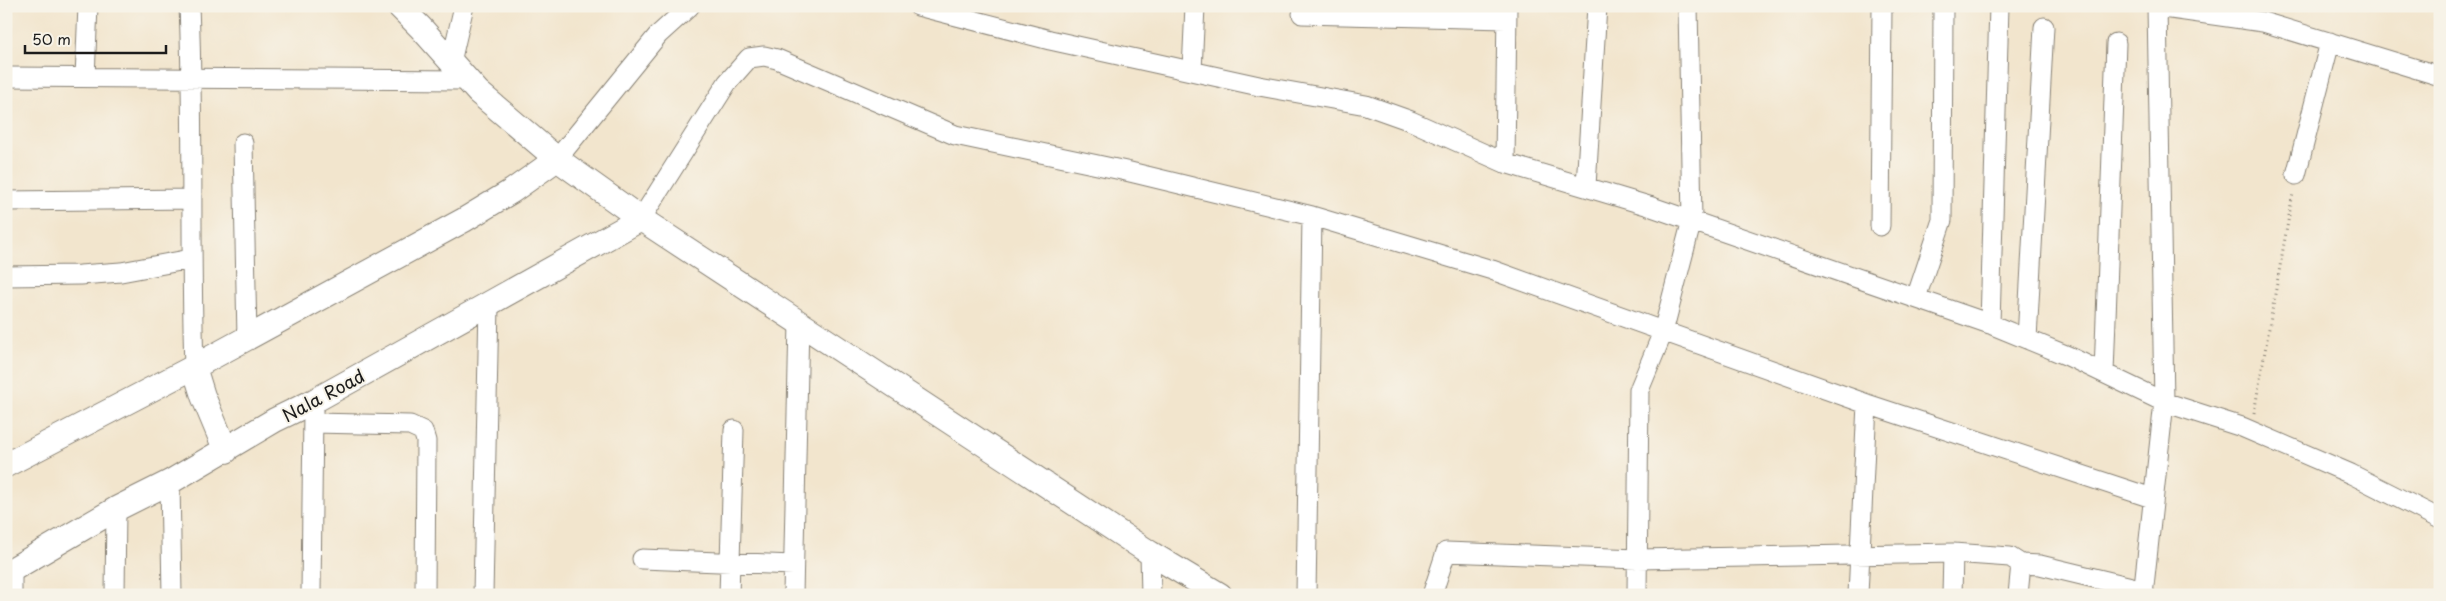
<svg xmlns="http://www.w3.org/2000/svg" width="2446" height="601" font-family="'Playpen Sans',sans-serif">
	<rect width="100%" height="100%" fill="#f7f3e8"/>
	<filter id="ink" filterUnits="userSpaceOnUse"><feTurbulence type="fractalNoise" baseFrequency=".02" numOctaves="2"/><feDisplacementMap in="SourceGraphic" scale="10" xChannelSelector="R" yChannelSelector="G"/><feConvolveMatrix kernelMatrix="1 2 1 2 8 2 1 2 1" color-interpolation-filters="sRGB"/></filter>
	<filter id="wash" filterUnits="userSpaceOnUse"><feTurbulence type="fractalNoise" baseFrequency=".0096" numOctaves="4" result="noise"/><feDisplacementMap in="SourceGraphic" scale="20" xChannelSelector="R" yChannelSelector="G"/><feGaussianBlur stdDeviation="1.12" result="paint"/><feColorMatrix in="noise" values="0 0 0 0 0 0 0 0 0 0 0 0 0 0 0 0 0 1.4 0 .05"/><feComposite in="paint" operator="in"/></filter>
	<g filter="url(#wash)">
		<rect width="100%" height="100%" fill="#f2e5cd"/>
	</g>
	<g filter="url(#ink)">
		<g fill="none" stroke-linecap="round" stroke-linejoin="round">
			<g stroke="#878074" stroke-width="21">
				<path id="minor" d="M189,6C194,126 190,247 194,367
					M918,6L1050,40L1259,86L1366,105L1411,121L1505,163L1649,206L1990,324L2068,356L2164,402L2242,427L2351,474L2440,519
					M2157,7L2263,22L2440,76
					M1302,14L1506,19
					M451,62L464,6
					M1192,71L1195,6
					M6,77L465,80
					M85,77L88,6
					M243,143L247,338
					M557,159L658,35L690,6
					M1505,163L1507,7
					M2296,175L2330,42
					M1586,186L1597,6
					M6,201L191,199
					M641,219L727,83L749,58L764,56L777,59L955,135L1126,171L1312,216L1492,270L1867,404L2152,498
					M1880,226L1882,6
					M6,276L80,275L121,272L191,259
					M1916,298L1942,220L1943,6
					M1990,324L1999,6
					M2027,339L2044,27
					M2104,373L2116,43
					M313,423L410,425L423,431L426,441L425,595
					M170,482L172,595
					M1150,553L1151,595
					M642,559L793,565
					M12,569V595
					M115,595L116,509
					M311,595L313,410
					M483,595L489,304
					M729,595L734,430
					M793,595L799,322
					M1306,595L1312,216
					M1432,595L1446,552L1638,559L1953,553L2010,557L2021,564L2040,565L2144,590
					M1637,595L1639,390L1663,332L1692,220L1688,6
					M1858,595L1867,404
					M1952,595L1953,553
					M2018,595L2021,564
					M2143,595L2164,402L2157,6"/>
			</g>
			<g stroke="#878074" stroke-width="26">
				<path id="tertiary" d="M399,6L421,28L478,92L557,159L641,219L1150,553L1220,595
					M194,367L203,396L226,451
					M6,465L194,367L464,220L512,191L557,159
					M6,573L116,509L170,482L275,420L314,401L641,219"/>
			</g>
			<path stroke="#878074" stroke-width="3" stroke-dasharray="1 4" stroke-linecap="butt" d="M2254,413L2293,193"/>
			<use href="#minor" stroke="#fff" stroke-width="19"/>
			<use href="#tertiary" stroke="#fff" stroke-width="24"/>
		</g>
	</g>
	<g text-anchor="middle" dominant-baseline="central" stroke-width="4" stroke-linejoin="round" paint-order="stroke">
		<g font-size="18" fill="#1c1c1c" stroke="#f7f3e8">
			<text transform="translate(323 395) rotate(-28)">Nala Road</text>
		</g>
	</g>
	<rect width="2446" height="601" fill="none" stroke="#f7f3e8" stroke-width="25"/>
	<path d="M25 45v8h141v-8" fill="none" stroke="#1c1c1c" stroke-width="2.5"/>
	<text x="32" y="45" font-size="15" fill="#1c1c1c" stroke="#f7f3e8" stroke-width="4" paint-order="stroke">50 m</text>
</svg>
